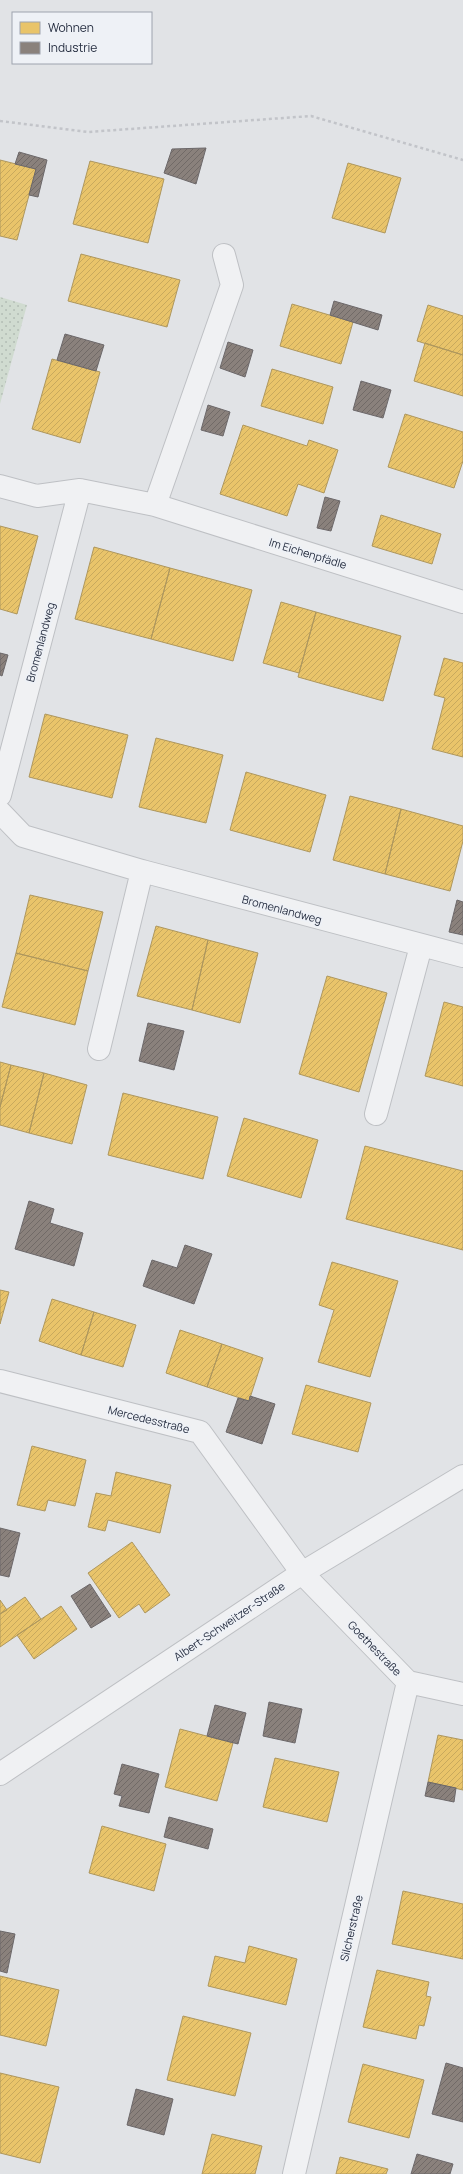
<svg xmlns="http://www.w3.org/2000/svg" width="463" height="2174" font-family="Manrope,sans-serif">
	<defs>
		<pattern id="park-dots" width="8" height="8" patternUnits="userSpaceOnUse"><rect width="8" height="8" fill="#d0dbd0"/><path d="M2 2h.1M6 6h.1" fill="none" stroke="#b2bcb4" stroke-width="1.8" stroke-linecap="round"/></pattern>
		<pattern id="homes-hatch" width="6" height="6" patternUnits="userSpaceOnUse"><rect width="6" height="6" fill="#e9c46a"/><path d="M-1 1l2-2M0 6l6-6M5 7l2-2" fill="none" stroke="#c8a95d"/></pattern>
		<pattern id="industry-hatch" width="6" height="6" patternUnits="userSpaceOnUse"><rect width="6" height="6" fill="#8a817c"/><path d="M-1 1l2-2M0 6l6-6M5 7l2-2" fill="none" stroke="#716a67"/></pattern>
	</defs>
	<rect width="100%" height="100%" fill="#e1e3e6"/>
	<path fill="url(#park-dots)" d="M0,297L27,305L0,404Z"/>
	<path fill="url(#homes-hatch)" stroke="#ae975e" d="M0,160L36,169L17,240L0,236Z
		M90,161L164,179L148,243L73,224Z
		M348,163L401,178L385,233L332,218Z
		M81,254L180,280L167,327L68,301Z
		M292,304L353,322L341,364L280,346Z
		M428,305L463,316V355L417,341Z
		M425,343L463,355V396L414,381Z
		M52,359L100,372L80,443L32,429Z
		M272,369L333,387L323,424L261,406Z
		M405,414L463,432V461L454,488L388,467Z
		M243,425L307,446L309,440L338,450L324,493L298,484L287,516L220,494Z
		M381,515L441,534L432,564L372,546Z
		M0,526L38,536L17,614L0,609Z
		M94,547L170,568L151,639L75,619Z
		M170,568L252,590L233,661L151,639Z
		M281,602L316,612L299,673L263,663Z
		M316,612L401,636L383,701L298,677Z
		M444,658L463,663V757L432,749L445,698L434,695Z
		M45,714L128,735L112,798L29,777Z
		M156,738L223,755L206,823L139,807Z
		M246,772L326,795L310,852L230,830Z
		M350,796L401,809L385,874L333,860Z
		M401,809L463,826V841L450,891L385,874Z
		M30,895L103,912L88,971L16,953Z
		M156,926L208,940L192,1010L137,996Z
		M208,940L258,953L240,1023L192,1010Z
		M16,953L88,971L75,1025L2,1007Z
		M327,976L387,993L359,1092L299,1074Z
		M444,1002L463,1007V1086L425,1076Z
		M0,1062L11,1065L0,1107Z
		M11,1065L44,1073L29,1133L0,1125V1107Z
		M44,1073L87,1085L72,1144L29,1133Z
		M123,1093L218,1117L203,1179L108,1155Z
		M244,1118L318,1140L301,1198L227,1176Z
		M365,1146L463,1171V1250L346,1219Z
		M332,1262L398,1281L370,1377L318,1362L334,1310L319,1305Z
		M0,1290L9,1292L0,1324Z
		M52,1299L94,1312L81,1355L39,1341Z
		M94,1312L136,1325L123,1367L81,1355Z
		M180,1330L222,1344L207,1387L166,1373Z
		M222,1344L263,1358L249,1401L207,1387Z
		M306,1385L371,1403L358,1452L292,1434Z
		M32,1446L86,1460L75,1506L48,1500L45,1511L17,1505Z
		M116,1472L171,1485L160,1533L108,1520L105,1531L88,1527L96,1493L111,1496Z
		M132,1542L170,1595L145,1613L139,1604L119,1618L88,1573Z
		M25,1597L41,1619L0,1647V1614Z
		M0,1600L7,1610L0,1614Z
		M61,1606L77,1629L34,1659L17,1635Z
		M180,1729L233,1743L217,1801L165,1787Z
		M438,1735L463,1740V1790L428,1782Z
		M275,1758L339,1772L327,1822L263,1807Z
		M102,1826L166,1844L154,1891L89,1873Z
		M403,1891L463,1904V1959L392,1944Z
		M249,1946L297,1959L286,2005L208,1986L215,1956L245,1963Z
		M377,1970L429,1982L426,1996L431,1997L424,2026L419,2025L416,2039L363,2027Z
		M0,1976L59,1990L46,2046L0,2035Z
		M183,2016L251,2033L235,2096L167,2080Z
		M363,2064L424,2080L409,2138L348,2122Z
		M0,2073L59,2087L40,2163L0,2153Z
		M212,2134L262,2146L255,2174H202Z
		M340,2157L388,2169L386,2174H336Z"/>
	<path fill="url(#industry-hatch)" stroke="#6c686a" d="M206,148L196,184L164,173L172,149Z
		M19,152L47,160L38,197L29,195L36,169L15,164Z
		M334,301L382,315L378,330L330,315Z
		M65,334L104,345L96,371L57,360Z
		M228,342L253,350L245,377L220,368Z
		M361,381L391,390L383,418L353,410Z
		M208,405L230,412L223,436L201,430Z
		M325,497L340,501L331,531L317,528Z
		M0,653L8,655L2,676L0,675Z
		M457,900L463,902V935L449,932Z
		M148,1023L184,1031L174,1070L139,1061Z
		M29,1201L54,1209L50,1223L83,1233L74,1266L15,1249Z
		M185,1245L212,1254L194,1304L143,1286L152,1260L177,1268Z
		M250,1396L275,1404L262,1444L226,1432L238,1398L249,1401Z
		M0,1528L20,1533L9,1577L0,1575Z
		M90,1584L111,1616L91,1628L71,1596Z
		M269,1702L302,1709L295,1743L263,1736Z
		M215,1705L246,1713L238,1744L207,1736Z
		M122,1764L159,1774L149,1813L119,1806L122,1796L114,1794Z
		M428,1782L456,1788L454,1802L425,1796Z
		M169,1817L213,1829L208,1849L164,1837Z
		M0,1931L15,1934L7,1973L0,1971Z
		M446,2063L463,2068V2122L432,2114Z
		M136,2089L173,2099L164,2135L127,2125Z
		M417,2154L453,2164L450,2174H411Z"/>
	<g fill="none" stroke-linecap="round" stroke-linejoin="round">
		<g stroke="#bec0c4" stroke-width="24">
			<path id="minor" d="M0,486L37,496L80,490L155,505L463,602
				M155,505L232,285L224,255
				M0,795L80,490
				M0,812L23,836L142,871L463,956
				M99,1049L142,871
				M376,1114L421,946
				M0,1381L200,1432L302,1573L408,1682L463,1694
				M0,1774L302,1573L463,1476
				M294,2174L408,1682"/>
		</g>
		<path stroke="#c2c4c9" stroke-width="2.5" stroke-dasharray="3 3" stroke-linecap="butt" d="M0,121L88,132L311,116L463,160"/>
		<use href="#minor" stroke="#f0f1f3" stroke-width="22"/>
	</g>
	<g text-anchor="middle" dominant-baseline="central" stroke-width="4" stroke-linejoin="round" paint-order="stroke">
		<g font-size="11" fill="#262e41" stroke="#eef1f6">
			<text transform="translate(308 553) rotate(17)">Im Eichenpfädle</text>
			<text transform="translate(40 642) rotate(-75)">Bromenlandweg</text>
			<text transform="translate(282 909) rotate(15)">Bromenlandweg</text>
			<text transform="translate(149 1419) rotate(14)">Mercedesstraße</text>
			<text transform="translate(229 1621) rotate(-34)">Albert-Schweitzer-Straße</text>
			<text transform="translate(375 1648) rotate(46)">Goethestraße</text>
			<text transform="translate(351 1928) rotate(-77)">Silcherstraße</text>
		</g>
	</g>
	<rect x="12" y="12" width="140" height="52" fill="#eef1f6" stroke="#9ea3ae"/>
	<rect x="20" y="22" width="20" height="12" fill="#e9c46a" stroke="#9ea3ae"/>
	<text x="48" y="32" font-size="12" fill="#262e41">Wohnen</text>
	<rect x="20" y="42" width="20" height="12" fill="#8a817c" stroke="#9ea3ae"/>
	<text x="48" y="52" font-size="12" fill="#262e41">Industrie</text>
</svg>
